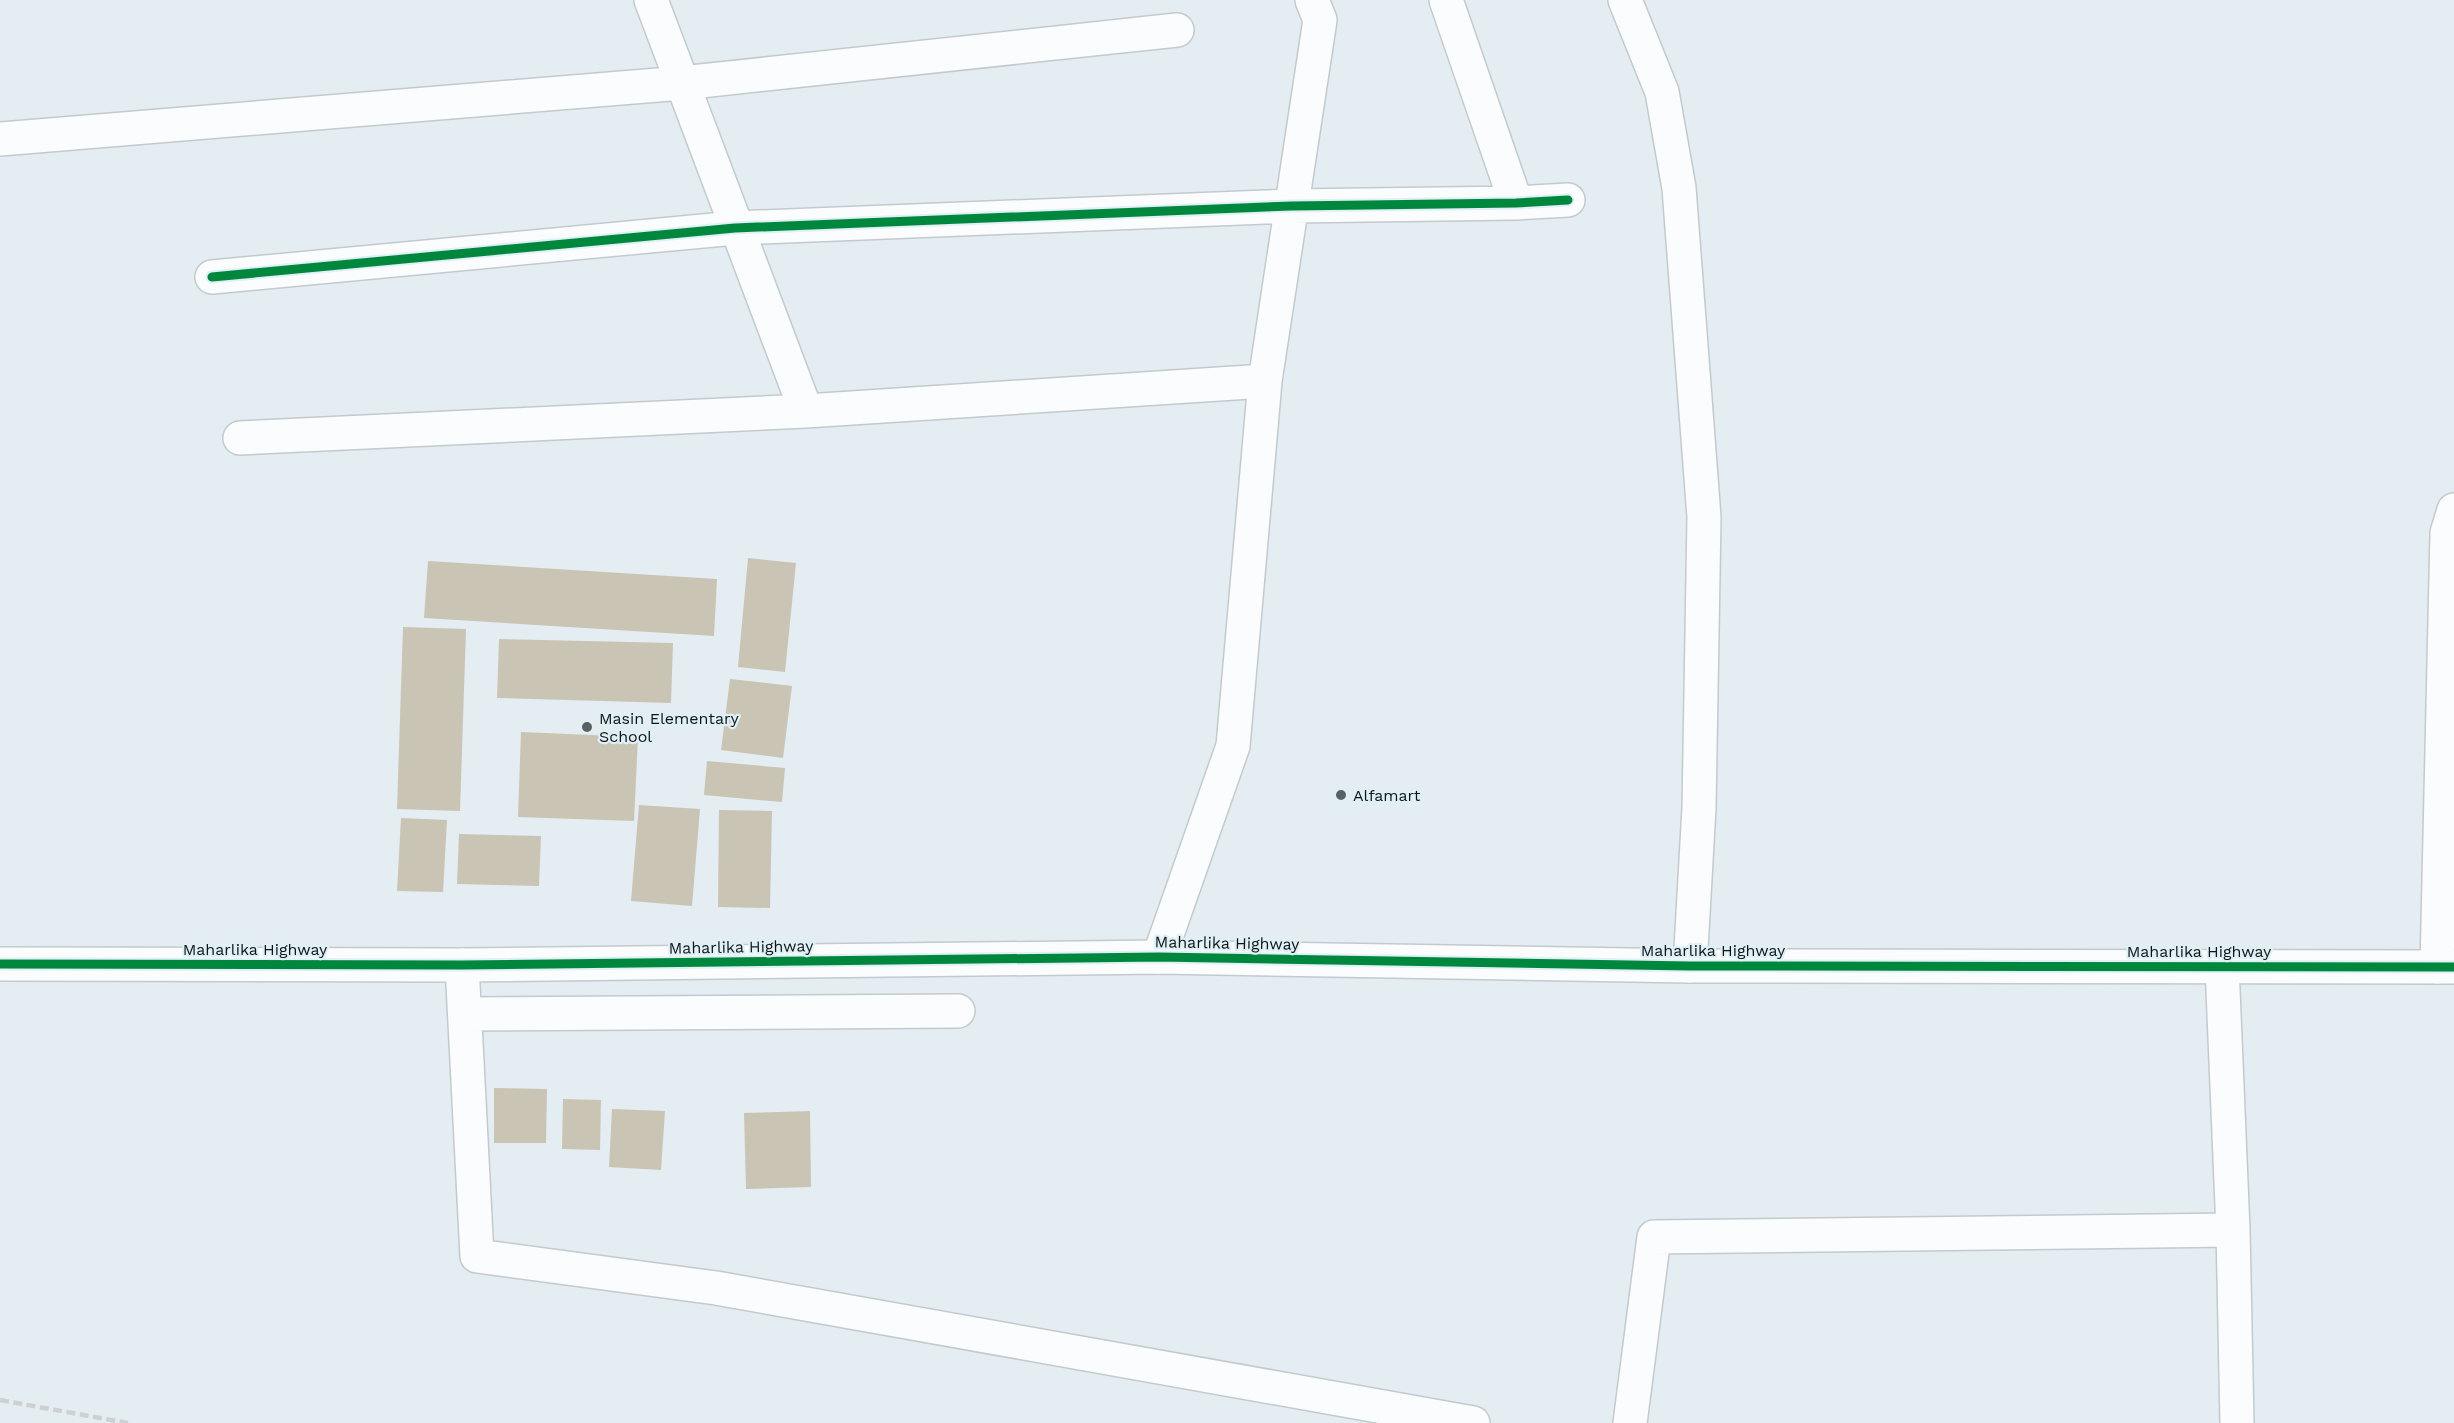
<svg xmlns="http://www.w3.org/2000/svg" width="2454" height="1423" font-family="'Work Sans',sans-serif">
	<rect width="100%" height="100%" fill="#e4edf1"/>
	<path fill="#cac4b4" d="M748,558L796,563L785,672L738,667Z
		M428,561L717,579L714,636L424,618Z
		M403,627L466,629L460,811L397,809Z
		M499,639L673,643L671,703L497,698Z
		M730,679L792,686L783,758L721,750Z
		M521,732L638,737L634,821L518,817Z
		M707,761L785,768L782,802L704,795Z
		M639,805L700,809L692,906L631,901Z
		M719,810L772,811L770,908L718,907Z
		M401,818L447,820L443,892L397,891Z
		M459,834L541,836L539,886L457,884Z
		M494,1088L547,1089L546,1143H494Z
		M563,1099L601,1100L600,1150L562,1149Z
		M612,1109L665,1111L661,1170L609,1167Z
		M810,1111L811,1187L746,1189L744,1113Z"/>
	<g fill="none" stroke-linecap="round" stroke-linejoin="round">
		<g stroke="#c3cacd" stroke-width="36">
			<path id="minor" d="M651,0L806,411
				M1446,0L1516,203
				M1625,0L1662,92L1679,188L1704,517L1699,808L1690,966
				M0,139L682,83L1177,30
				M212,277L735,228L1292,206L1516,203L1568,200
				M240,438L806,411L1265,381
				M1159,957L1233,746L1265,381L1320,20L1312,0
				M462,965L477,1256L716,1288L1473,1423
				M2222,966L2233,1230L2237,1423
				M2437,967L2447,533L2454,510
				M466,1014L958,1011
				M1630,1423L1654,1237L2233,1230"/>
		</g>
		<g stroke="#c3cacd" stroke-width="36">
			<path id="major" d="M0,964L462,965L1159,957L1690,966L2454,967"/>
		</g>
		<use href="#minor" stroke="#fbfcfd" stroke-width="33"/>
		<use href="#major" stroke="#fbfcfd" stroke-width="33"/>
		<path stroke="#ced0d2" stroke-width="4.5" stroke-dasharray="9 4.5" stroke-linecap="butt" d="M0,1400L128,1423"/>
		<g stroke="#dff0f6" stroke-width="13">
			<path id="cycleway" d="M212,277L735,228L1292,206L1516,203L1568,200
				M0,964L462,965L1159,957L1690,966L2454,967"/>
		</g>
		<use href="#cycleway" stroke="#00873e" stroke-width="9"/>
	</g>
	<g fill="#5a6163" stroke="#dff0f6" stroke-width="2">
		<circle cx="587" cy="727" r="6"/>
		<circle cx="1341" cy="795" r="6"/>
	</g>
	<g text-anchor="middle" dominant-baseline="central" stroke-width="4.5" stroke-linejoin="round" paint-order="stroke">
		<g font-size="16" fill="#0f1517" stroke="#dff0f6" text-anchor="start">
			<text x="599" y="718">Masin Elementary<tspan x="599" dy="18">School</tspan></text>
			<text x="1353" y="795">Alfamart</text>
		</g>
		<g font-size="16" fill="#0f1517" stroke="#dff0f6">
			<text transform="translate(1227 943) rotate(1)">Maharlika Highway</text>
			<text transform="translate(741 947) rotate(-1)">Maharlika Highway</text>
			<text x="255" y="949">Maharlika Highway</text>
			<text x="1713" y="950">Maharlika Highway</text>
			<text x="2199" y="951">Maharlika Highway</text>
		</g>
	</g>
</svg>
